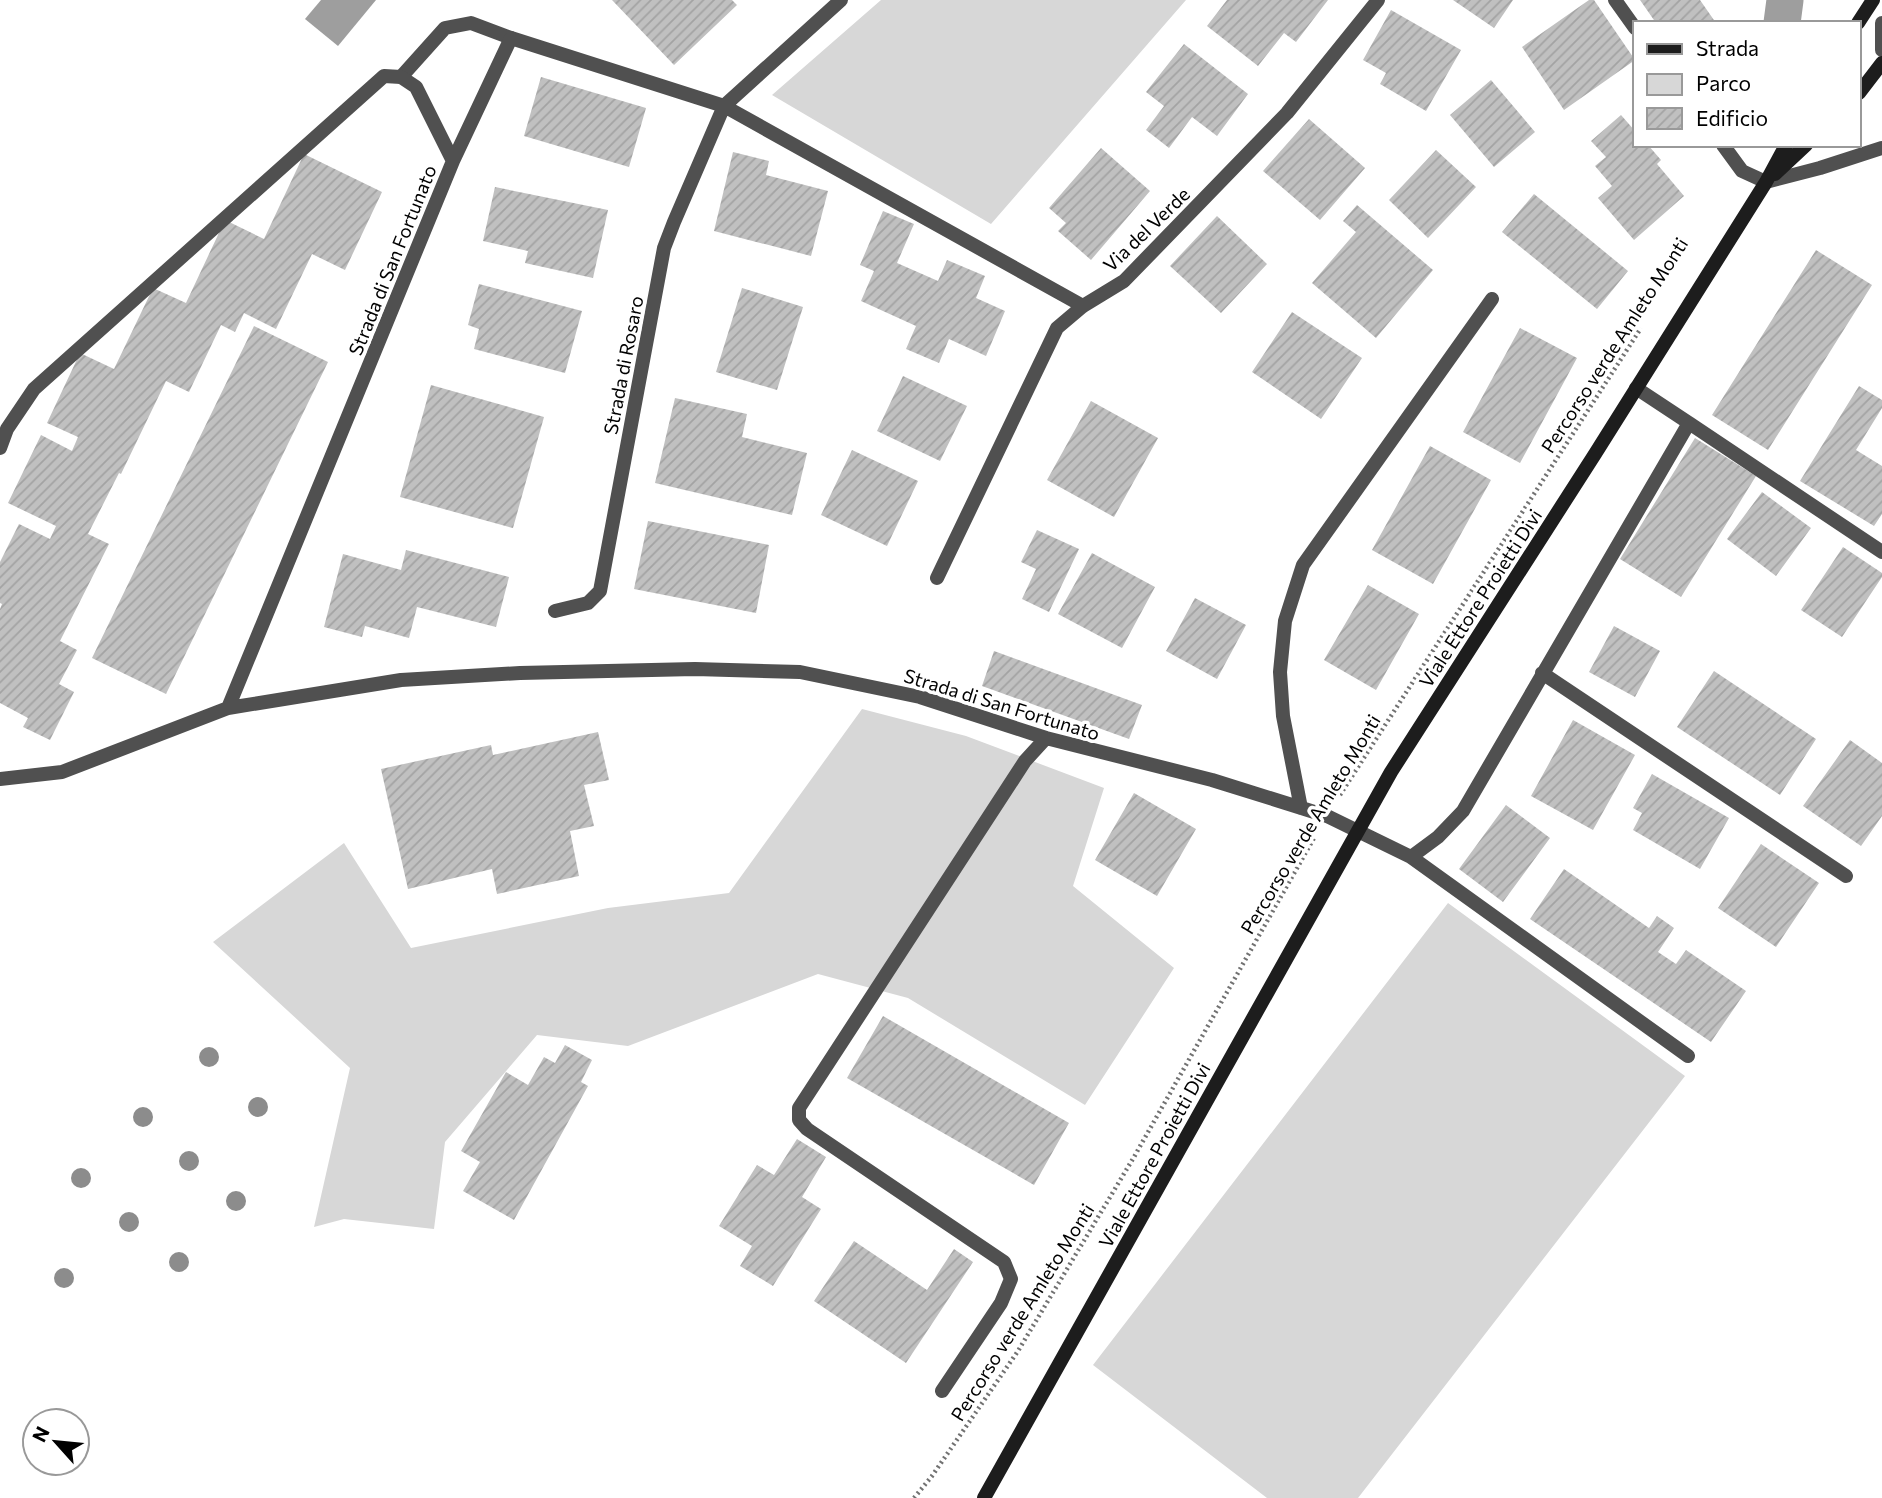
<svg xmlns="http://www.w3.org/2000/svg" width="1882" height="1498" font-family="Commissioner,sans-serif">
	<defs>
		<pattern id="building-hatch" width="6" height="6" patternUnits="userSpaceOnUse" patternTransform="scale(1.75)"><rect width="6" height="6" fill="#c0c0c0"/><path d="M-1 1l2-2M0 6l6-6M5 7l2-2" fill="none" stroke="#a3a3a3"/></pattern>
	</defs>
	<rect width="100%" height="100%" fill="#fff"/>
	<path fill="#d7d7d7" d="M881,0H1186L991,224L772,95Z
		M862,709L966,736L1104,788L1073,886L1174,968L1085,1105L908,998L818,974L628,1046L537,1035L445,1142L434,1229L344,1219L314,1227L350,1068L213,942L344,843L411,948L608,908L729,893Z
		M1448,903L1685,1076L1358,1498H1267L1093,1365Z"/>
	<path fill="#9e9e9e" d="M321,0H376L338,46L305,19Z"/>
	<g fill="none" stroke-linecap="round" stroke-linejoin="round">
		<path stroke="#9e9e9e" stroke-width="37" d="M1782,23L1785,0"/>
	</g>
	<path fill="url(#building-hatch)" d="M612,0H732L737,5L674,65Z
		M1227,0H1328L1296,42L1284,33L1258,66L1207,26Z
		M1453,0H1513L1494,28Z
		M1589,0H1594L1635,60L1564,110L1522,47Z
		M1640,0H1700L1716,23H1656Z
		M1391,10L1461,50L1426,111L1380,84L1386,73L1363,60Z
		M1184,44L1248,94L1217,136L1192,117L1169,148L1146,130L1164,106L1146,92Z
		M541,77L646,108L629,167L524,136Z
		M1491,80L1535,132L1494,167L1450,115Z
		M1621,115L1635,131V145H1648L1661,160L1657,164L1684,196L1634,240L1598,198L1612,186L1595,166L1606,157L1591,141Z
		M1309,119L1365,168L1320,220L1263,171Z
		M1101,148L1150,191L1091,260L1058,231L1066,223L1049,208Z
		M1436,150L1476,187L1428,238L1389,200Z
		M733,152L769,161L766,175L828,191L811,256L714,231Z
		M304,154L382,192L345,270L312,254L276,329L244,313L235,332L221,325L189,392L166,381L121,474L119,473L88,534L109,544L60,641L77,650L59,684L74,692L50,740L23,727L28,718L0,703V609L2,604L0,603V562L19,524L50,539L56,526L8,503L41,435L72,451L78,437L47,423L80,353L114,369L153,288L186,303L225,220L264,239Z
		M495,187L608,210L593,278L525,263L528,251L483,241Z
		M1534,194L1628,271L1597,309L1502,232Z
		M1357,205L1433,270L1376,338L1312,283L1356,232L1343,221Z
		M883,211L914,224L897,263L938,281L947,260L985,276L976,298L1005,311L986,356L949,339L939,363L906,349L916,326L861,301L874,271L860,265Z
		M1217,216L1267,264L1221,313L1170,266Z
		M1816,250L1872,285L1768,450L1712,415Z
		M479,284L582,311L565,373L474,349L479,329L468,325Z
		M742,288L803,307L777,390L716,372Z
		M1292,312L1362,358L1321,419L1252,372Z
		M254,326L328,362L166,694L92,658Z
		M1520,328L1577,358L1520,463L1463,432Z
		M903,376L967,406L940,461L877,431Z
		M431,385L544,417L513,528L400,497Z
		M1859,386L1882,400V408L1856,450L1882,466V514L1874,526L1800,481Z
		M675,398L747,414L742,437L807,453L792,515L655,483Z
		M1091,401L1158,438L1114,517L1047,480Z
		M1695,438L1756,476L1681,597L1620,559Z
		M1430,446L1491,480L1433,584L1372,550Z
		M852,450L918,481L887,546L821,515Z
		M1762,492L1811,528L1776,576L1727,539Z
		M648,521L769,545L756,613L634,589Z
		M1037,530L1079,549L1049,612L1022,599L1036,569L1021,562Z
		M1843,547L1882,573V577L1842,637L1801,610Z
		M406,550L509,577L496,627L417,607L409,638L365,626L362,637L324,627L343,554L401,570Z
		M1092,553L1155,587L1122,648L1058,614Z
		M1368,585L1419,614L1376,690L1324,660Z
		M1195,598L1246,625L1217,679L1166,651Z
		M1614,626L1660,651L1635,697L1589,672Z
		M994,651L1142,705L1129,739L982,686Z
		M1714,671L1816,739L1780,795L1677,727Z
		M1573,720L1635,755L1593,830L1531,796Z
		M598,732L609,780L584,785L594,826L570,831L579,876L497,894L492,869L408,889L381,769L491,745L493,755Z
		M1850,740L1882,763V816L1861,846L1803,806Z
		M1652,774L1729,818L1700,869L1633,830L1642,813L1633,808Z
		M1134,793L1196,829L1157,896L1095,860Z
		M1506,805L1550,838L1503,902L1459,869Z
		M1761,844L1819,883L1776,947L1718,908Z
		M1564,869L1649,928L1657,916L1674,928L1658,952L1676,964L1686,950L1746,991L1711,1042L1530,919Z
		M883,1016L1069,1123L1034,1185L847,1078Z
		M565,1045L592,1060L581,1082L588,1086L514,1220L463,1191L480,1162L461,1151L506,1072L528,1085L544,1057L555,1063Z
		M797,1139L826,1157L802,1197L821,1209L773,1286L740,1266L752,1246L719,1226L757,1165L774,1175Z
		M854,1241L927,1290L954,1249L973,1262L906,1363L814,1301Z"/>
	<g fill="none" stroke-linecap="round" stroke-linejoin="round">
		<path stroke="#727272" stroke-width="4.5" stroke-dasharray="2 3.5" stroke-linecap="butt" d="M1340,795L1641,328
			M914,1498L932,1476L1018,1351L1134,1157L1314,838"/>
		<path stroke="#505050" stroke-width="14" d="M401,77L445,28L471,23L511,38"/>
		<path stroke="#505050" stroke-width="14" d="M1615,0L1635,28
			M1882,23V50
			M1723,145L1742,171L1766,182L1820,168L1882,148
			M1689,423L1882,552
			M0,448L7,429L34,389L384,76L401,77L416,87L453,161
			M937,578L1057,328L1083,306L1124,281L1287,113L1378,0
			M555,611L588,603L600,591L664,248L674,222L724,106L841,0
			M1542,673L1846,876
			M228,708L453,161L511,38L724,106L1083,306
			M0,779L62,772L228,708L401,680L520,673L695,669L800,672L920,697L1046,738L1212,780L1327,816L1411,857L1438,837L1463,811L1689,423L1636,388
			M1301,808L1283,716L1280,672L1285,621L1303,565L1492,299
			M1411,857L1688,1056
			M942,1391L1001,1303L1011,1279L1004,1262L807,1129L799,1120V1108L1025,761L1046,738"/>
		<path stroke="#1d1d1d" stroke-width="14" d="M1858,23L1873,0
			M1859,93L1882,63
			M1775,174L1806,145
			M984,1498L1391,772L1595,454L1766,182L1786,145"/>
	</g>
	<g fill="#8c8c8c">
		<circle cx="209" cy="1057" r="10"/>
		<circle cx="258" cy="1107" r="10"/>
		<circle cx="143" cy="1117" r="10"/>
		<circle cx="189" cy="1161" r="10"/>
		<circle cx="81" cy="1178" r="10"/>
		<circle cx="236" cy="1201" r="10"/>
		<circle cx="129" cy="1222" r="10"/>
		<circle cx="179" cy="1262" r="10"/>
		<circle cx="64" cy="1278" r="10"/>
	</g>
	<g text-anchor="middle" dominant-baseline="central" stroke-width="7" stroke-linejoin="round" paint-order="stroke">
		<g font-size="19" fill="#000" stroke="#fff">
			<text transform="translate(1146 229) rotate(-44)">Via del Verde</text>
			<text transform="translate(392 260) rotate(-68)">Strada di San Fortunato</text>
			<text transform="translate(1614 345) rotate(-57)">Percorso verde Amleto Monti</text>
			<text transform="translate(623 365) rotate(-79)">Strada di Rosaro</text>
			<text transform="translate(1480 598) rotate(-57)">Viale Ettore Proietti Divi</text>
			<text transform="translate(1002 704) rotate(17)">Strada di San Fortunato</text>
			<text transform="translate(1310 824) rotate(-59)">Percorso verde Amleto Monti</text>
			<text transform="translate(1154 1155) rotate(-61)">Viale Ettore Proietti Divi</text>
			<text transform="translate(1022 1312) rotate(-58)">Percorso verde Amleto Monti</text>
		</g>
	</g>
	<rect x="1633" y="21" width="228" height="126" fill="#ffffff" stroke="#999999" stroke-width="2"/>
	<rect x="1647" y="44" width="35" height="10" fill="#1d1d1d" stroke="#999999" stroke-width="2"/>
	<text x="1696" y="56" font-size="21" fill="#000000">Strada</text>
	<rect x="1647" y="74" width="35" height="21" fill="#d7d7d7" stroke="#999999" stroke-width="2"/>
	<text x="1696" y="91" font-size="21" fill="#000000">Parco</text>
	<rect x="1647" y="108" width="35" height="21" fill="url(#building-hatch)" stroke="#999999" stroke-width="2"/>
	<text x="1696" y="126" font-size="21" fill="#000000">Edificio</text>
	<g transform="translate(56 1442) rotate(297)"><circle r="33" fill="#ffffff" stroke="#999999" stroke-width="2"/>
	<path d="M0-5L12 26L0 18L-12 26Z" fill="#000000"/>
	<text y="-10" font-size="19" font-weight="bold" text-anchor="middle" fill="#000000">N</text>
	</g>
</svg>
